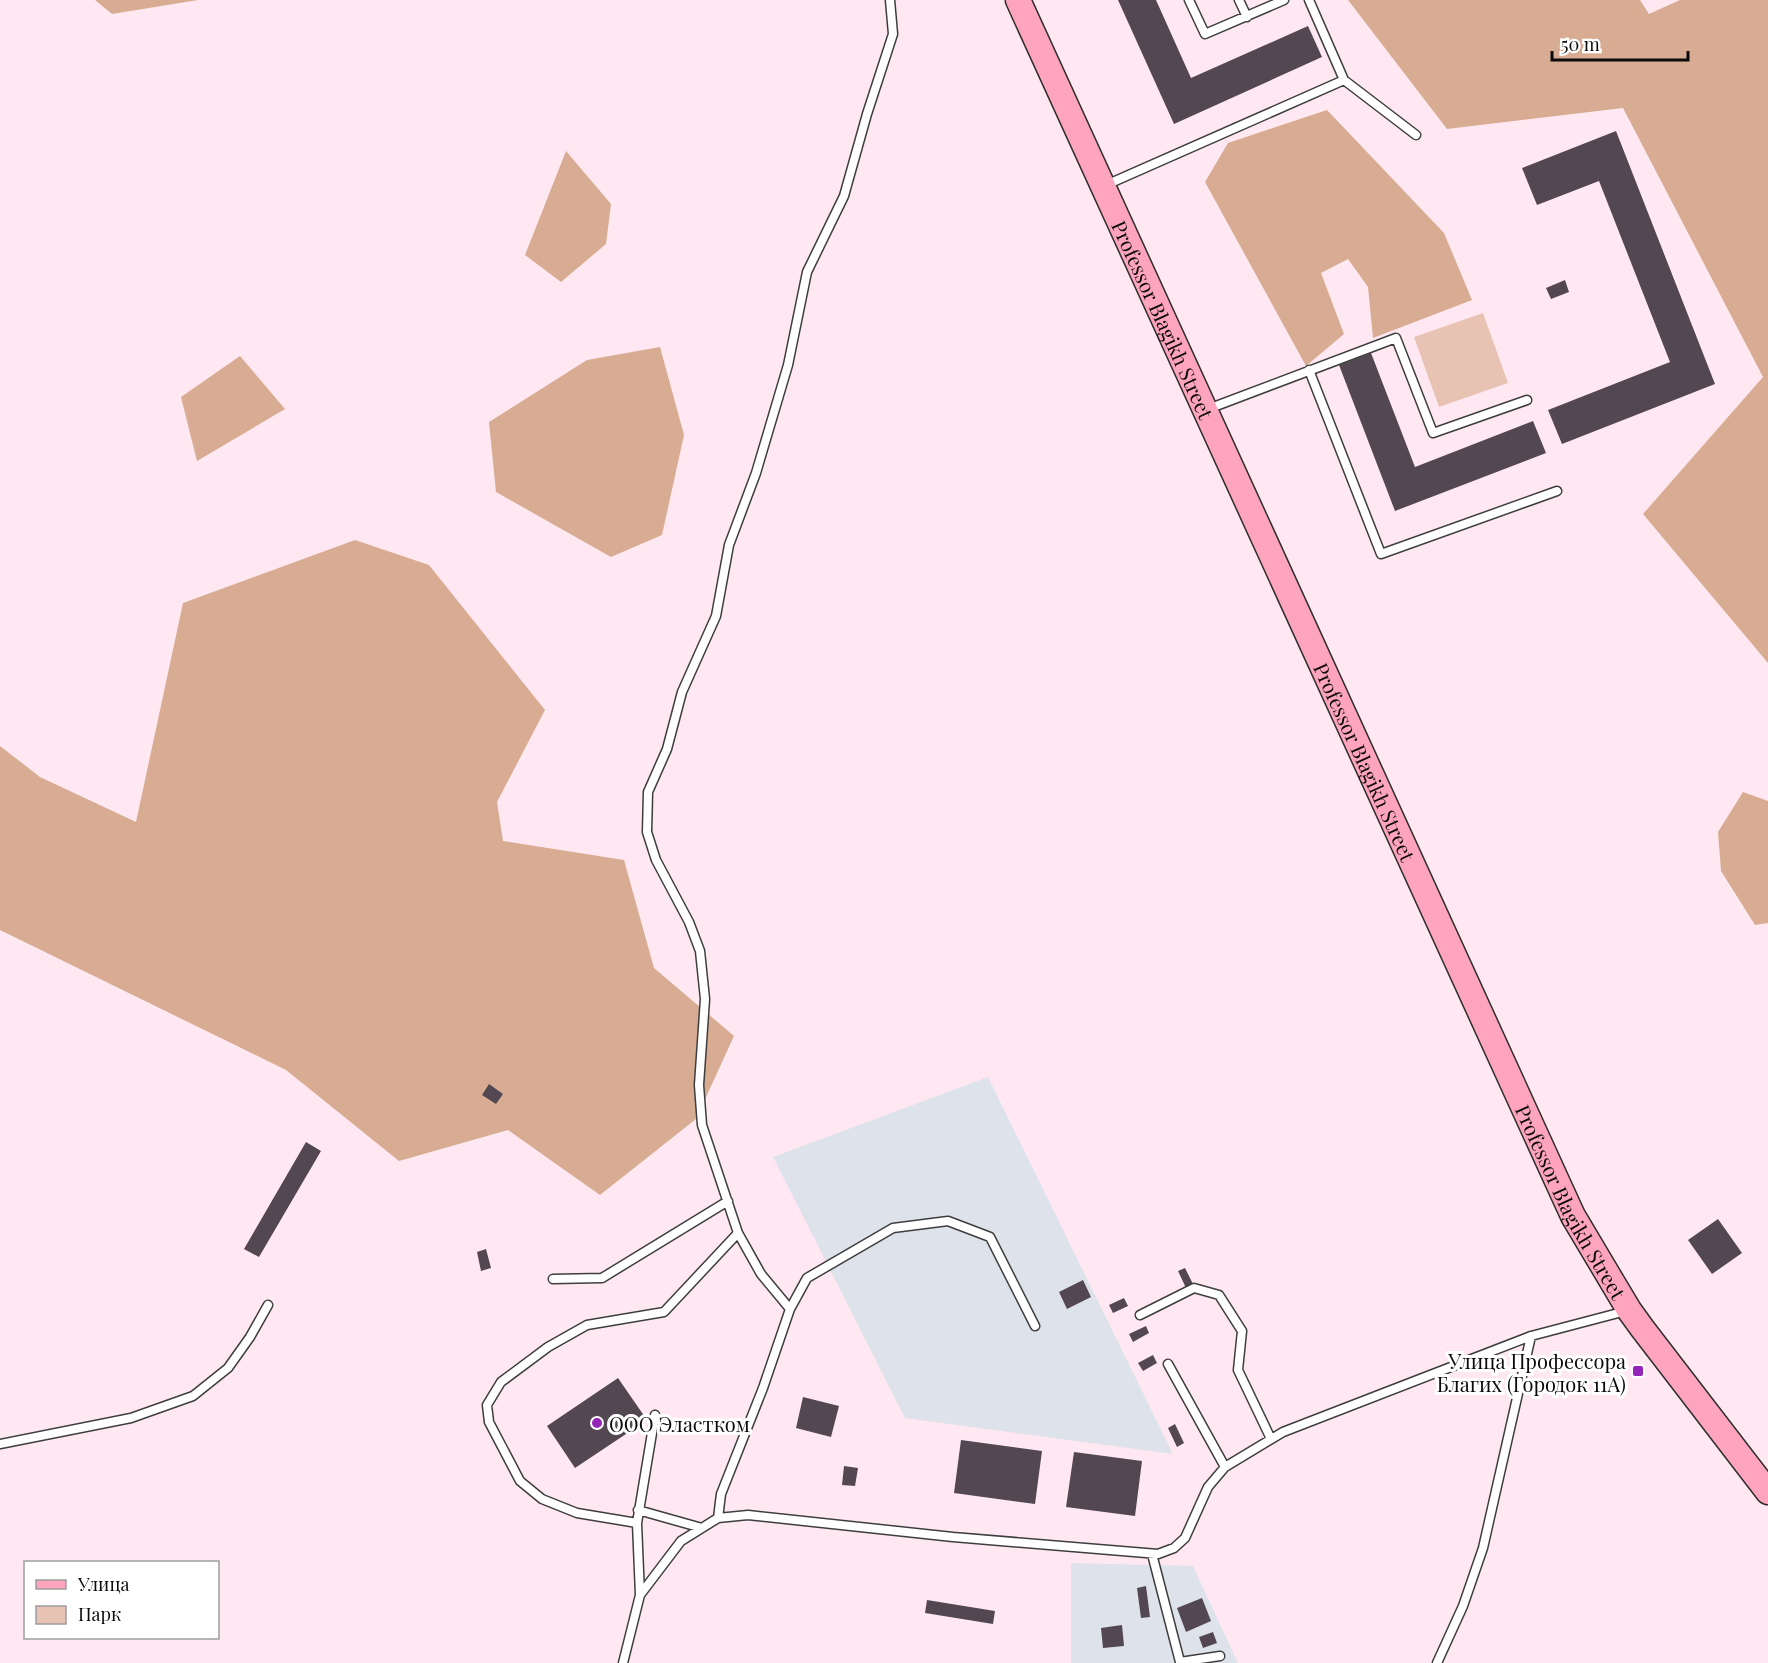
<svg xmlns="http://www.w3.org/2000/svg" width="1768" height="1663" font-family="'Playfair Display',serif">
	<rect width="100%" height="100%" fill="#ffe8f1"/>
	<path fill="#dee2ea" d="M988,1077L1173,1454L905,1418L773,1157Z
		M1071,1563L1193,1566L1238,1663H1071Z"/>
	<path fill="#e8c3b4" d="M1483,313L1508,383L1439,407L1414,337Z"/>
	<path fill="#d8ac93" d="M95,0H198L112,14Z
		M1348,0H1640L1649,14L1680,0H1768V663L1643,514L1763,377L1623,108L1447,129Z
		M1327,110L1444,233L1472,300L1373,338L1368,287L1348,259L1321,273L1344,334L1306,366L1205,182L1228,143Z
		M566,151L611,204L606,244L561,282L525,255Z
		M660,347L684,435L662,535L611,557L496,492L489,422L587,360Z
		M240,356L285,409L197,461L181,397Z
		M355,540L429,565L545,710L497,802L503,841L624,860L654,968L734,1036L696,1119L600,1195L508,1130L399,1161L286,1070L0,930V746L40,777L136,822L183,603Z
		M1743,792L1768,801V923L1755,925L1721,871L1718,832Z"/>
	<path fill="#534751" d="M1118,0H1156L1191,78L1308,26L1322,57L1174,124Z
		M1616,131L1715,384L1562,444L1548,410L1670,362L1599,181L1537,205L1522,168Z
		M1565,280L1569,292L1551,299L1546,288Z
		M1371,353L1415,467L1533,421L1546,453L1395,511L1339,365Z
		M489,1084L503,1094L496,1104L482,1095Z
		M306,1142L321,1151L259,1257L244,1249Z
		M1718,1219L1742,1253L1712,1274L1688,1240Z
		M486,1249L491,1268L481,1271L477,1252Z
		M1185,1268L1193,1284L1186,1288L1178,1271Z
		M1083,1280L1091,1297L1067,1309L1059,1292Z
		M1124,1298L1128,1306L1113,1313L1109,1305Z
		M1146,1326L1149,1333L1133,1342L1129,1334Z
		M1153,1355L1157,1363L1143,1371L1138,1363Z
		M618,1378L647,1420L575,1468L547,1426Z
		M803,1397L839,1406L831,1437L796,1428Z
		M1175,1424L1184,1443L1177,1447L1168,1428Z
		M961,1440L1042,1451L1035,1504L954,1493Z
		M1074,1452L1142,1461L1135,1516L1066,1507Z
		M844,1466L858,1468L855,1486L842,1485Z
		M1146,1586L1150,1617L1141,1618L1137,1588Z
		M1202,1598L1211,1621L1186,1632L1177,1608Z
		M927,1600L995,1611L993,1624L925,1613Z
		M1122,1625L1124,1646L1103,1648L1101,1628Z
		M1213,1632L1217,1643L1203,1648L1199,1637Z"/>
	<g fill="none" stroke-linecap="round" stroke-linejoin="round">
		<g stroke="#3e3e3e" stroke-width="11">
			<path id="service" d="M1189,0L1205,34L1284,0
				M1239,0L1247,17
				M1309,0L1344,80
				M1106,185L1344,80L1416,135
				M1309,370L1381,554L1557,491
				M1208,409L1396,338L1433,433L1527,400
				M553,1279L602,1278L728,1201
				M790,1309L761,1274L738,1233L702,1125L699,1085L705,999L700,951L689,922L656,860L647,832L648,792L667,749L682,692L716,616L729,545L756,473L788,365L807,272L844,196L867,114L893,34L890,0
				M1140,1315L1194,1288L1219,1295L1242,1331L1238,1370L1271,1439
				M1168,1364L1225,1467
				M0,1444L131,1418L193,1396L228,1368L250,1337L268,1305
				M638,1510L702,1528
				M718,1518L721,1494L763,1388L790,1309L807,1278L893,1228L948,1221L990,1237L1035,1326
				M637,1523L577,1513L542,1499L520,1481L489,1422L487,1405L501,1382L548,1347L587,1325L664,1312L738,1233
				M1152,1554L1180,1662L1220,1656
				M640,1595L637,1523L655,1415
				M623,1663L640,1595L681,1541L718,1518L748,1515L953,1537L1158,1554L1174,1548L1185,1538L1208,1487L1225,1467L1283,1432L1531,1336L1626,1311
				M1437,1663L1463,1606L1483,1548L1531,1336"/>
		</g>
		<g stroke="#2d2d2d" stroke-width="27">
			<g id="secondary">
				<path id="s1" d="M1018,0L1573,1216L1629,1310L1642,1328L1768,1492"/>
			</g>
		</g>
		<use href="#service" stroke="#fff" stroke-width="8"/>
		<use href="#secondary" stroke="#fea4bf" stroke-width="24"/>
	</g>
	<g fill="#9525b8" stroke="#fff" stroke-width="2">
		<rect x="1632" y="1365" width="12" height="12" rx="3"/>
		<circle cx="597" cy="1423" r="6"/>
	</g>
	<g text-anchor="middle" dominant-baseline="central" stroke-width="6" stroke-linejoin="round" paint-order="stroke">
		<g font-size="20" fill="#0b0b0b" stroke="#fff">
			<text stroke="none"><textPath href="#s1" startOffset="351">Professor Blagikh Street</textPath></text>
			<text stroke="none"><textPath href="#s1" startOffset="837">Professor Blagikh Street</textPath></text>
			<text stroke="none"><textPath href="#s1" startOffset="1323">Professor Blagikh Street</textPath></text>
		</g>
		<g font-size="20" fill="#0b0b0b" stroke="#fff" text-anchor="end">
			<text x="1626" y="1360">Улица Профессора<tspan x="1626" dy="23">Благих (Городок 11А)</tspan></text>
			<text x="609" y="1423" text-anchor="start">ООО Эластком</text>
		</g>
	</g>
	<rect x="24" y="1561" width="195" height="78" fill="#ffffff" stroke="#9d9d9d" stroke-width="1.5"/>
	<rect x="36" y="1580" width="30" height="9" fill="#fea4bf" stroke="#9d9d9d" stroke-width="1.5"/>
	<text x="78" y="1591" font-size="18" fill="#0b0b0b">Улица</text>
	<rect x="36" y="1606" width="30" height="18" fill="#e8c3b4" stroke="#9d9d9d" stroke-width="1.5"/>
	<text x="78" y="1621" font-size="18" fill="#0b0b0b">Парк</text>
	<path d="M1552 51v9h136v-9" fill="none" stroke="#0b0b0b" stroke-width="3"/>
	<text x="1561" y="51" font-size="18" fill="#0b0b0b" stroke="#ffffff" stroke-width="4.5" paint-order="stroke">50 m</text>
</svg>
